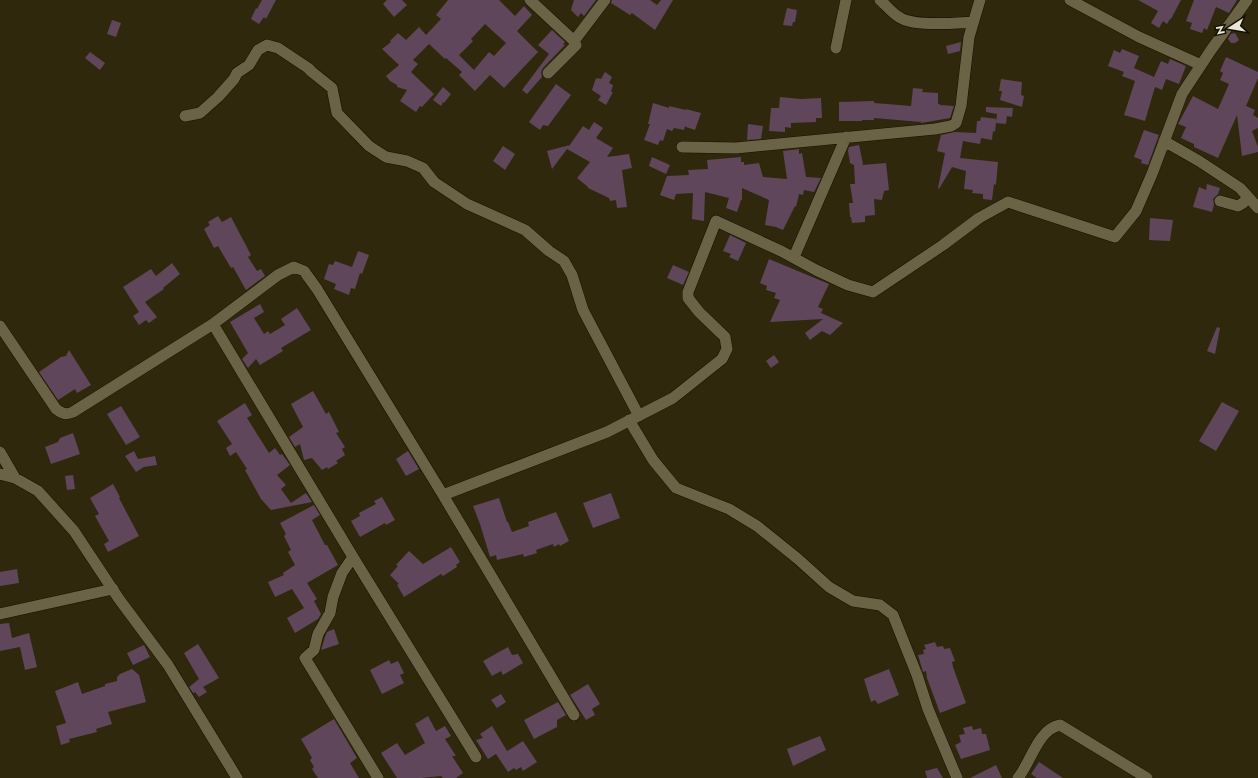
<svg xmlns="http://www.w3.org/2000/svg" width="1258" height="778" font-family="Jost,sans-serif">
	<rect width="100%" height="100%" fill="#2f280c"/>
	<path fill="#5f465a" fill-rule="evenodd" d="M262,0H276L266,19L264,17L259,24L251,19L256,8L257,9Z
		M387,0H402L407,5L394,17L383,4Z
		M448,0H499L515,16L524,6L532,15L517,31L538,52L504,88L490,75L475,91L459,75L462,72L446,58L445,59L429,44L413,60L418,64L411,72L434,94L422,107L420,106L416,112L400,101L407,90L397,87V85L390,81L386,76L399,65L382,49L391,42L390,41L398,33L406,40L419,27L426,35L441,19L436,15ZM485,24L506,43L494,56L489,52L474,70L459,55L473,41L471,39Z
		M574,0H596L584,16L581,13L578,17L571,10Z
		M612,0H650L657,5L661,0H673L655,30L632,13L630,15L611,3Z
		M1138,0H1181L1171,19H1170L1167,24L1163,21L1159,28L1151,23L1158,11Z
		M1194,0H1237L1229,13L1216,7L1207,30L1204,28L1202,33L1190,29L1192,23L1186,21Z
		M787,8L797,10L795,22H793L792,26L783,25Z
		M112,20L121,23L116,37L107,34Z
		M552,30L565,42L563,44L565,45L543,68L541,72L542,77L527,94L522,90L549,54L538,45Z
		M1235,33L1239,40L1235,43H1231L1228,39L1229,37L1231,34Z
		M961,42L960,51L948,54L946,46Z
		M1122,49L1139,56L1134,68L1154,77L1161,61L1168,64L1170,59L1186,66L1179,84L1166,79L1162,90L1155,87L1145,121L1124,115L1135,81L1122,76L1124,72L1108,66L1114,50L1120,53Z
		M90,52L105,63L100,70L85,58Z
		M1226,57L1258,72V78L1246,106L1255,110L1253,115L1258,118V128L1252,131L1258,147V152L1242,156L1237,115L1218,158L1194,147V144L1181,138L1186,127L1178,124L1193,96L1218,109L1229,84L1220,80L1223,73L1220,71Z
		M605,72L612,77L609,83L613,85L611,92H613L606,105L598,100L601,96L592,90L596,78L597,79L598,78L601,79Z
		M1001,79L1022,82L1021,95L1024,96L1022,107L1000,100L1002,91H999Z
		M556,84L571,95L548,126L543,125L540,130L529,122Z
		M443,87L451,94L444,103L443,102L441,106L433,100Z
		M913,88L923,89L922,92L938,93V104H939L940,105L954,106L950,118L921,123V122L874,118V120H862V121H839V102L874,101V103L911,106Z
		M780,97L801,99L821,98L822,118H816V122L791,123V128L785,127V132L769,131L771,108H779Z
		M653,103L669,108V106L686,110V109L701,113L695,130L686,127L685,126L684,130L674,128L672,131L667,129L663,141L660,140L658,145L644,140L650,124H648Z
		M986,107L1013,108L1012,117L1007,116L1006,124L996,123L995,132L993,131L992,140L981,138L980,144L963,141L960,158L998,162L996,185L994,184L992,200L983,199V194L972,193L973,190L964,189L966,171L952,167L939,189L938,188L945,153L937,151L941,135L955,132L976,133L977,121H980L981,117L997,119L996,122L997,114L986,112Z
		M594,122L603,128L596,138L613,148L607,157L629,154L632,168L622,170L627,207L617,208L616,200L610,201L609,198L588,188V187L577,178L590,162L567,149L583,126L589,130Z
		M748,124L763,126L761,139L747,140Z
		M1144,130L1159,135L1148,165L1141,163L1142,160L1134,157Z
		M570,145L552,169L547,151Z
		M859,145L863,164L862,165L886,163L889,190L884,191L882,200L874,199L875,215L865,216V222L852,223L851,217H850L849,203H853L850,184H855L854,165L850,163L848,151L849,147Z
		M503,146L515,154L505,170L493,161Z
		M799,149V154L802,153L806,177L821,178L814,192L804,190L803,195L799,194L796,207L795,206L783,230L776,227L765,225L769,200L742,188V200H741L737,212L726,208L729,198L705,192L704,221L692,219L693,193L676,194L674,200L660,195L667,176L689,175L688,170L708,169L707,160L741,157V162H744V165L759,163L763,177L787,179L783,151Z
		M652,157L670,165L666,174L649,166Z
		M1207,184L1220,188L1218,194L1213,199L1214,205L1212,212L1193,207L1199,187L1206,190Z
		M218,216L222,222L231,217L251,255L248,257L257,271L261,269L265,276L246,290L233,267L231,268L218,246L214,248L204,229L210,225L208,222Z
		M1150,218L1173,220L1170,241L1149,240Z
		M730,235L746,243L738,261L729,257L731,254L723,251Z
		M358,251L369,255L362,274L360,273L355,289L351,288L349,295L334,289L336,284L324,279L329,264L333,265L335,261L352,267Z
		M769,259L829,284L818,307L823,309L821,313L843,323L830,335L822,331L810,340L805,333L823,319L770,322L780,300L774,298L776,293L766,290L767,286L760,283Z
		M172,263L180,274L163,288L164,289L145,302L157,317L149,323L146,320L139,325L133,316L139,312L123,287L151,269L156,276Z
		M673,265L689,272L683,285L667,278Z
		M260,304L264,312L254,318L264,334L268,331L270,334L285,325L281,319L297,308L311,330L281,348L283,351L260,365L256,359L248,368L242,359L248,353L230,322Z
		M1217,327L1220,328L1215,354L1207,351Z
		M69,350L91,385L77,393L75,389L58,400L39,372L61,357L66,356Z
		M774,355L779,362L771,368L766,361Z
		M313,391L326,414L329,412L339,432L336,433L345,447L342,449L345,455L336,461L338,463L328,469L327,467L322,470L312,458L304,460L300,444L295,447L289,437L303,427L291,404Z
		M1222,402L1239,411L1216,451L1199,441Z
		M245,403L252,415L247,418L269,453L275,448L280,455L282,454L290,465L277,475L286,485L281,489L291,503L306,493L312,502L271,510L261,499L245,470L247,469L236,452L230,456L226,448L232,444L217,421Z
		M121,406L140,437L126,445L107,414Z
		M73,433L80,454L51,464L45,447L58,442L60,438Z
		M134,451L138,459L155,456L157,465L144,467L136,472L125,456Z
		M408,451L419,469L406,476L396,459Z
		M73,475L75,489L67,490L65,476Z
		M113,484L120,497L119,498L139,536L108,552L104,544L109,541L95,516L99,514L90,498Z
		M611,493L620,518L593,528L583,503Z
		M382,497L395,520L386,525L385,523L360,537L351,521L360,516L359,513L376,504L374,501Z
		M499,498L507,522H508L512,532L529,526L528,522L556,512L569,541L560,546L559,544L554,547L553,544L536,550L537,553L524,557L523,554L497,560L496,555L490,557L480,524L473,506Z
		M314,505L320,515L312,520L325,545H327L338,565L307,583L317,599L314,601L321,614L318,619L295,633L287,618L304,608L292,589L275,597L268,582L284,575L283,573L295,565L288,552L291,550L284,536L286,534L280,523Z
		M451,547L460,562L456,565L457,567L443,576L441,574L404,597L397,585L399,584L390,575L398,566L396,565L409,551L423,564Z
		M17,569L19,583L0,586V572Z
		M9,623L12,638L29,633L37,667L25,670L20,647L0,651V624Z
		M334,629L339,644L321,650L325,637L327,632Z
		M935,642L937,647L943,646L944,649L950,648L955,661L952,662L953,667L966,703L940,713L927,678L926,671L923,672L918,655L924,654L923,650L926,649L924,645Z
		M198,644L219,678L203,687L207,692L199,697L195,692L193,693L189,687L199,679L184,653Z
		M144,645L150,657L133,665L127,653Z
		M508,647L512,655L518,654L523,663L503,675L501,671L492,676L483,661Z
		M389,660L391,664L398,661L404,673L400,675L404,683L382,694L370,670Z
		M132,669L139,675L146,702L108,712L112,724L96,729L97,732L69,739L70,742L61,745L56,726L66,723L55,691L78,682L82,694L105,686V684L117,681V677L120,674Z
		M889,669L899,695L878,704L875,700L871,702L864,679Z
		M588,684L600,704L592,709L595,715L586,720L570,695Z
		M501,694L506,702L497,708L491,700Z
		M558,702L566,715L557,720V727L534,739L524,720Z
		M428,716L436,731L445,726L451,736L445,739L456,756H452L463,773L456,778H443L441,776L421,778H397L381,753L397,743L405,755L425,743L415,724Z
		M334,719L357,758L350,763L359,778H318L312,769L314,767L310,760L312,758L301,739Z
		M492,726L507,751L523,741L537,762L523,771L521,767L516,770L514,768L508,772L496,754L488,759L476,740L483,738L480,734Z
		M972,726L973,730L981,728L982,734H986L990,750L961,759L955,745L961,742L959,735L965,734L963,728Z
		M820,736L826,750L793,766L787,749Z
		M1039,762L1063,778H1037L1031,774Z
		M996,765L1002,778H970Z
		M937,768L943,778H927L925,771Z"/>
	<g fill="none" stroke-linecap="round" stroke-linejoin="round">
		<g stroke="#171000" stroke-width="12">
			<path id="minor" d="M530,0L573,40L576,45L548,73
				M880,0C886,5 892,13 899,17C913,27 955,23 973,22
				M1070,0L1139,37L1201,65
				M574,41L605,0
				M836,48L846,0
				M185,116L200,113L218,97L234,79L237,73L249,65L258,50L267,45L278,48L308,68L312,72L332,88L337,113L369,146L386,157L407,161L423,168L434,182L467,204L525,230L549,251L564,261L572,275L583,310L639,416
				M1164,141L1199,161L1240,188L1258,208
				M682,147L736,148L935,129L951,126L956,123L961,106L969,37L980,0
				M1220,201L1238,206L1243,203L1248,197
				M794,257L846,137
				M213,324L353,557L476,757
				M0,326L56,409C63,414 66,415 73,412L213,324L278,275L294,267L304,271L317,289L443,495L574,715
				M629,420L653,460L676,488L729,509L757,526L798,559L829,587L853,601L880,605L893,615L917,675L928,709L957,778
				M0,452L15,478
				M0,474L15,478L38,491L74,531L119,599L168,665L237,778
				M443,495L607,432L673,398L722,359L727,349L725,337L699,312L688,298V292L716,221L781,251L816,270L848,285L873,292L943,245L979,218L1008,202L1115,237L1136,211L1152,174L1182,94L1211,50L1247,0
				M353,557L342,573L333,597L330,613L318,634L314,650L305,658L378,778
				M0,614L113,589
				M1018,778C1031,762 1038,729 1060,725L1147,778"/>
		</g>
		<use href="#minor" stroke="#6b6346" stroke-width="11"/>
	</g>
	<g transform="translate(1230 28) rotate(258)" stroke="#141106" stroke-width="3" paint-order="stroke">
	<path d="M0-3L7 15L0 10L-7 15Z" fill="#eae6d6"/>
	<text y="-6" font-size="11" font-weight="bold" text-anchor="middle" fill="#eae6d6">N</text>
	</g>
</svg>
